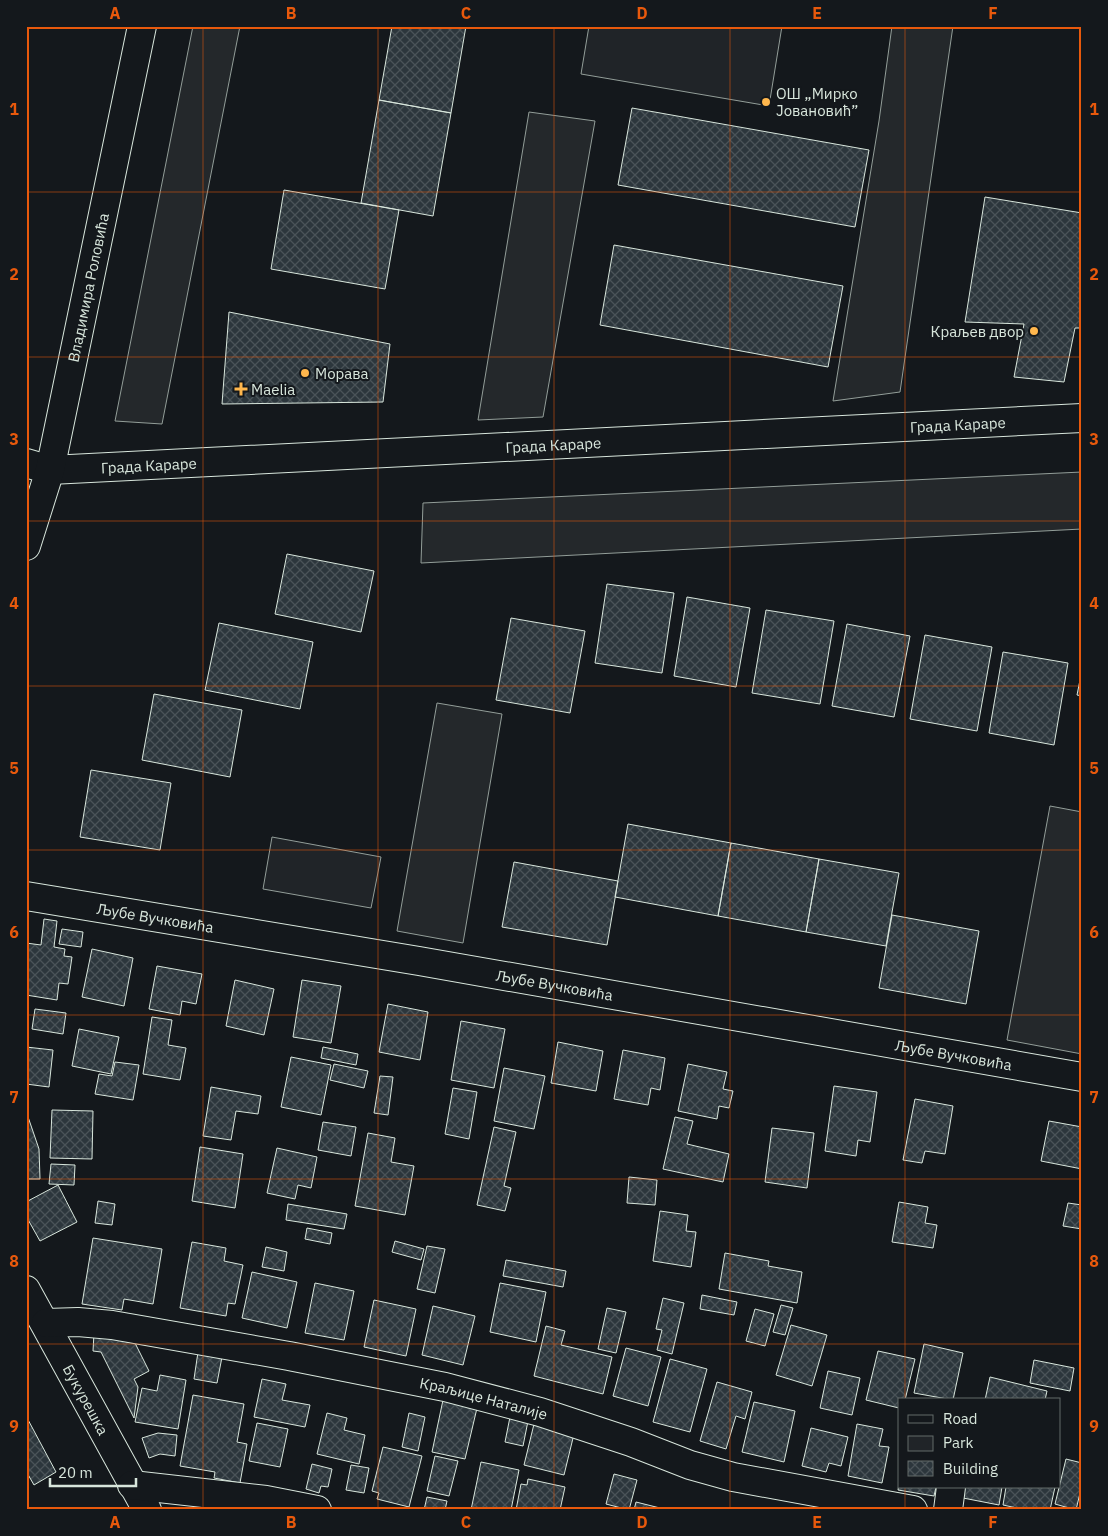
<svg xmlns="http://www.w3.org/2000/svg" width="1108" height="1536" font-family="'IBM Plex Sans',sans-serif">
	<defs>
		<pattern id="building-cross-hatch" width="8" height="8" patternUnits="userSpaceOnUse" patternTransform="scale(1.25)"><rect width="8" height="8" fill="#2c363c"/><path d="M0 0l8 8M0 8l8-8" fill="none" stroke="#4a5358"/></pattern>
	</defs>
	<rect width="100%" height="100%" fill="#14181c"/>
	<path fill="#202428" stroke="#939e99" d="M589,26H782L769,106L581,74Z
		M272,837L381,857L371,908L263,889Z"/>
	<path fill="#24282b" stroke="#939e99" d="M193,26H240L162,424L115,421Z
		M892,26H953L900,392L833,401L879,121Z
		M529,112L595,121L543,417L478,420Z
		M1082,472V529L421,563L423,503Z
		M437,703L502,714L463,943L397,931Z
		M1050,806L1082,812V1054L1007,1040Z"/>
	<path fill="url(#building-cross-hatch)" stroke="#d8e6dc" d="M392,26H466L451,113L379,100Z
		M379,100L451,113L433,216L361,203Z
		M632,108L869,150L855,227L618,185Z
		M284,190L399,210L385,289L271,269Z
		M985,197L1082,213V328H1075L1064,382L1014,377L1024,324L965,322Z
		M614,245L843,286L828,367L600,325Z
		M229,312L390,344L383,402L222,404Z
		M287,554L374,571L361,632L275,614Z
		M607,584L674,593L662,673L595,663Z
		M687,597L750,608L736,687L674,676Z
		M766,610L834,621L820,704L752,693Z
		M511,618L585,631L570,713L496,700Z
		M219,623L313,642L300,709L205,690Z
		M847,624L910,636L894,717L832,706Z
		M925,635L992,647L977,731L910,719Z
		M1003,652L1068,663L1054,745L989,733Z
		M1082,670V696L1077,695Z
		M154,694L242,710L230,777L142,760Z
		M91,770L171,783L160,850L80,837Z
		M628,824L731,843L718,916L615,897Z
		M731,843L819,859L806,932L718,916Z
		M819,859L899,873L886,946L806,932Z
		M514,862L618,881L607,945L502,927Z
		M892,915L979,931L966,1004L879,988Z
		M44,919L57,921L54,947L65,949L64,956L72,957L68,984L59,983L57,1000L26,995V943L41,945Z
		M62,929L83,932L81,947L59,944Z
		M92,949L133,958L124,1006L82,997Z
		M157,966L202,974L196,1004L182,1001L180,1015L149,1009Z
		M235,980L274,989L264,1035L226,1026Z
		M302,980L341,986L331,1043L293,1037Z
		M388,1004L428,1012L420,1060L379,1052Z
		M35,1009L66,1013L63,1034L32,1029Z
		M152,1017L172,1020L168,1045L186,1048L180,1080L143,1074Z
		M461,1021L505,1029L494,1088L451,1080Z
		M79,1029L119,1037L111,1074L72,1066Z
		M558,1042L603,1051L596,1091L551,1083Z
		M26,1047L53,1050L49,1087L26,1084Z
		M323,1047L358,1054L356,1065L321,1058Z
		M623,1050L665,1058L660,1090L651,1088L648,1105L614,1099Z
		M291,1057L331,1065L321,1115L281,1107Z
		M115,1062L139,1065L133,1100L95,1094L99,1074L112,1076Z
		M334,1064L368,1071L364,1088L330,1080Z
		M688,1064L727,1072L723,1089L733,1091L729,1108L719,1106L717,1119L678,1111Z
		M504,1068L545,1076L534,1129L494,1121Z
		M380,1076L393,1077L388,1115L374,1113Z
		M834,1086L877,1092L870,1142L858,1140L856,1156L825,1151Z
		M211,1087L261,1096L258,1114L236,1111L231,1140L203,1136Z
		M453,1088L477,1092L469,1139L445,1134Z
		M915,1099L953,1106L945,1154L925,1151L922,1163L903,1160Z
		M52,1110L93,1111L92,1159L50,1158Z
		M26,1111L39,1149L40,1179H26Z
		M675,1117L693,1121L687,1144L729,1154L723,1182L663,1169Z
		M1049,1121L1082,1127V1169L1041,1161Z
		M323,1122L356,1127L351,1156L318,1150Z
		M494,1127L516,1132L504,1186L511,1188L505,1211L477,1205Z
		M772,1128L814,1133L807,1188L765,1182Z
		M368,1133L395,1138L391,1162L414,1166L405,1215L355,1206Z
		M200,1147L243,1154L235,1208L192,1201Z
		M277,1148L317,1157L311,1188L298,1185L295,1199L267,1193Z
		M51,1164L75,1165L74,1185L49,1184Z
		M629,1177L657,1180L655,1205L627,1203Z
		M58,1185L77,1222L40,1241L26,1216V1202Z
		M98,1201L115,1204L112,1225L95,1223Z
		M899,1202L928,1207L925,1223L937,1225L933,1248L892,1242Z
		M1068,1203L1082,1205V1229L1063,1226Z
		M288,1204L347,1214L344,1229L286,1220Z
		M660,1211L688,1215L686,1231L696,1232L691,1267L653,1261Z
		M307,1228L332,1233L330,1244L305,1239Z
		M93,1238L162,1249L153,1304L124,1299L122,1310L82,1304Z
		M395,1241L424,1249L421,1260L392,1252Z
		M192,1242L226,1248L224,1261L243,1265L235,1304L228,1303L226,1316L180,1308Z
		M427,1246L445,1249L435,1293L417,1289Z
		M266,1247L287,1252L284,1271L262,1267Z
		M725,1253L769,1261L768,1266L802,1272L797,1303L719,1289Z
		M506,1260L566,1271L563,1287L503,1276Z
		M252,1272L297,1282L287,1328L242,1318Z
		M315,1283L354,1291L344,1340L305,1333Z
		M500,1283L546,1292L536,1342L490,1332Z
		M702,1295L737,1302L734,1315L700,1309Z
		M663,1298L684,1303L672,1354L657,1350L662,1330L656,1329Z
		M374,1300L416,1309L406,1356L364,1347Z
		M781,1305L793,1308L785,1335L773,1332Z
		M433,1306L475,1316L463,1365L422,1355Z
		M607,1308L626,1312L616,1353L598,1349Z
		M755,1309L774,1314L765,1346L746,1341Z
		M791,1325L827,1335L812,1386L776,1375Z
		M546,1326L565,1331L561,1345L612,1357L603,1394L534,1376Z
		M94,1333L125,1336L135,1343L149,1371L134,1379L138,1387L134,1418L101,1352L93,1351Z
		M924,1344L963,1353L953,1400L914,1393Z
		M626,1348L661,1357L648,1406L613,1396Z
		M878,1351L915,1359L905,1400H899V1408L866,1400Z
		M198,1352L222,1357L217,1383L194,1379Z
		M670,1359L707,1369L690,1432L653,1422Z
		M1034,1360L1074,1368L1070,1391L1030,1383Z
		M828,1371L860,1378L852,1415L820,1408Z
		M160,1375L186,1380L178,1429L135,1422L142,1388L157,1391Z
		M990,1377L1047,1391L1045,1400H985Z
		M262,1379L286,1384L282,1400L310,1405L305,1427L254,1417Z
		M717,1382L752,1392L745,1419L736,1416L726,1449L700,1441Z
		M193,1395L244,1404L237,1442L247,1444L240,1483L214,1478L215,1472L180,1466Z
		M443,1400L477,1408L465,1459L432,1452Z
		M754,1402L795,1411L784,1462L742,1452Z
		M327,1413L347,1418L344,1430L365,1435L359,1464L317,1454Z
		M409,1413L425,1417L418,1451L402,1447Z
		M26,1416L56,1472L34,1485L26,1471Z
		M510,1417L528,1421L523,1446L505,1442Z
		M257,1423L288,1429L280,1467L249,1461Z
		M534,1424L574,1434L564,1475L524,1465Z
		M857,1424L883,1429L879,1446L889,1447L882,1483L848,1476Z
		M811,1428L848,1437L841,1466L829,1463L826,1472L802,1466Z
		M158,1433L177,1435L175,1456L160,1454L149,1458L142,1438Z
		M383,1447L422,1456L409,1507L377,1499L379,1493L372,1491Z
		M435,1456L458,1461L449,1496L427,1491Z
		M1066,1459L1082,1463V1494L1080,1493L1076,1510L1055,1504Z
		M481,1462L519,1470L511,1510H471Z
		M312,1464L332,1469L328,1487L321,1486L319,1493L306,1489Z
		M351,1465L369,1468L364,1493L346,1490Z
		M614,1474L637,1480L629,1510L606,1504Z
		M528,1479L565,1487L560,1510H516L521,1484L527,1485Z
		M899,1484V1487H936L934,1496L898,1490Z
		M960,1487H1002L999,1505L958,1497Z
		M1006,1487H1055L1050,1510H1026L1003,1505Z
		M427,1497L447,1501L445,1510H424Z
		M636,1502L668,1510H634Z"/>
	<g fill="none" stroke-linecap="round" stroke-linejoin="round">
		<g stroke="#d8e6dc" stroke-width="30">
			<g id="minor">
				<path id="s1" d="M26,463L50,470L1082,418"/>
				<path id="s2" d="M26,546L50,470L142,26"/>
				<path id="s3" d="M26,896L419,961L1082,1077"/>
				<path id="s4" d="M26,1290L147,1510"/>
				<path id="s5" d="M46,1323L78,1322L112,1325L289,1356L445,1387L540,1412L631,1442L690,1465L733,1477L913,1510"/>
				<path d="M132,1485L266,1500L317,1510"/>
				<path d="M948,1510L951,1487"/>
			</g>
		</g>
		<use href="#minor" stroke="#14181c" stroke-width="28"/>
	</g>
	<path fill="none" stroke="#e8590c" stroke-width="1" stroke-opacity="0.55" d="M203,26V1510M378,26V1510M554,26V1510M730,26V1510M905,26V1400M26,192H1082M26,357H1082M26,521H1082M26,686H1082M26,850H1082M26,1015H1082M26,1179H1082M26,1344H1082M905,1487V1510"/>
	<g fill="#ffb74d" stroke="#14181c" stroke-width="2">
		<circle cx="766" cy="102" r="5"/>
		<circle cx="1034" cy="331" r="5"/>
		<circle cx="305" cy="373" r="5"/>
		<path d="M238.5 381.5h5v5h5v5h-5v5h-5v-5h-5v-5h5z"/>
	</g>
	<g text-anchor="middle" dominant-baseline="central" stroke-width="4" stroke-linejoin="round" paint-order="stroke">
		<g font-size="15" fill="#d8e6dc" stroke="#14181c" text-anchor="start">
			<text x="776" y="93">ОШ „Мирко<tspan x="776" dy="17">Јовановић”</tspan></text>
			<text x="1024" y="331" text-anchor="end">Краљев двор</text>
			<text x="315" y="373">Морава</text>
			<text x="251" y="389">Maelia</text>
		</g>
		<g font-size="15" fill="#d8e6dc" stroke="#14181c">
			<text stroke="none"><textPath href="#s2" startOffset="266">Владимира Роловића</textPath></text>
			<text stroke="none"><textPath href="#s1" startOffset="934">Града Караре</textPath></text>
			<text stroke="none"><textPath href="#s1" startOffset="529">Града Караре</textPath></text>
			<text stroke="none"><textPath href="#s1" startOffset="124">Града Караре</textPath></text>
			<text stroke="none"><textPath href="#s3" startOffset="131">Љубе Вучковића</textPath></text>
			<text stroke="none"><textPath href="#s3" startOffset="536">Љубе Вучковића</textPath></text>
			<text stroke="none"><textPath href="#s3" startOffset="941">Љубе Вучковића</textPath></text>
			<text stroke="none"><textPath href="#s5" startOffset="445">Краљице Наталије</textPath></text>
			<text stroke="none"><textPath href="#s4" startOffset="125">Букурешка</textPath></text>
		</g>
	</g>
	<rect width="1108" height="1536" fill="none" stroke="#14181c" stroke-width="55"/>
	<rect x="898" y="1398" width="162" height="90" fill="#14181c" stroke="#626a69"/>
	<rect x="908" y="1415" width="25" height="8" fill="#14181c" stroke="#626a69"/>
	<text x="943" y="1424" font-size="15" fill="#d8e6dc">Road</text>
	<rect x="908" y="1436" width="25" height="15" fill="#202428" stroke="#626a69"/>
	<text x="943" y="1448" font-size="15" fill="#d8e6dc">Park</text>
	<rect x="908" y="1461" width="25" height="15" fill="url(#building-cross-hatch)" stroke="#626a69"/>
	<text x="943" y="1474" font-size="15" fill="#d8e6dc">Building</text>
	<path d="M50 1478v8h86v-8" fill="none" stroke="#d8e6dc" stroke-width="2.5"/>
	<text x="58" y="1478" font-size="15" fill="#d8e6dc" stroke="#14181c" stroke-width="4" paint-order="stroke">20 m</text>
	<rect x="28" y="28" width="1052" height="1480" fill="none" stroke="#e8590c" stroke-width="2"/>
	<g font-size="16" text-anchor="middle" font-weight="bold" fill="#e8590c">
		<text x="115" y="19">A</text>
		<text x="291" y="19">B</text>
		<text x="466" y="19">C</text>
		<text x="642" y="19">D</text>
		<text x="817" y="19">E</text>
		<text x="993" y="19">F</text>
		<text x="14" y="115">1</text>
		<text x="1094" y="115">1</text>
		<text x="14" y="280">2</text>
		<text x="1094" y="280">2</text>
		<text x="14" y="445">3</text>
		<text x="1094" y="445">3</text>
		<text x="14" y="609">4</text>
		<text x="1094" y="609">4</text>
		<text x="14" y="774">5</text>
		<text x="1094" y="774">5</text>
		<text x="14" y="938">6</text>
		<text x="1094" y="938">6</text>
		<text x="14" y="1103">7</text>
		<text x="1094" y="1103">7</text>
		<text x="14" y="1267">8</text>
		<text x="1094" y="1267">8</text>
		<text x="14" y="1432">9</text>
		<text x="1094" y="1432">9</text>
		<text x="115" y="1528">A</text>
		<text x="291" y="1528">B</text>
		<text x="466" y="1528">C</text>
		<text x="642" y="1528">D</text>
		<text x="817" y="1528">E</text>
		<text x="993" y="1528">F</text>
	</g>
</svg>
